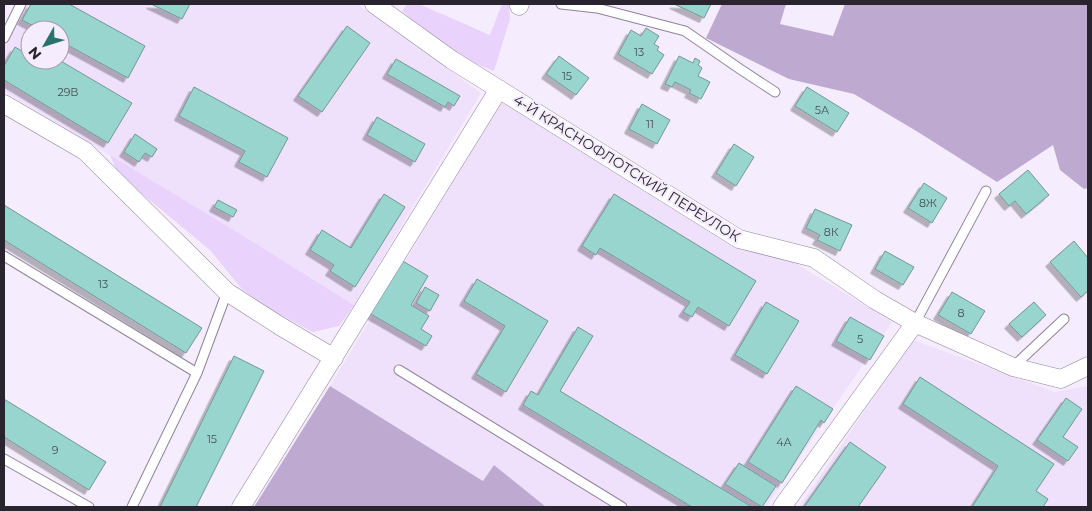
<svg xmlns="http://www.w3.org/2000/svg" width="1092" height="511" font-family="Montserrat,sans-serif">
	<defs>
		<filter id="shadow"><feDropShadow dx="-4.5" dy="4.5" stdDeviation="0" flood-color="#0004"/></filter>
	</defs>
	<rect width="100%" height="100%" fill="#f5ecfd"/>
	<path fill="#efe0fc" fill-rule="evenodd" d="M25,4H357L481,93L354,305L237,232L4,91V48ZM30,30H60V60H30Z
		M502,101L785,257L892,322L766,507H546L494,465L483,481L330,386Z
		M913,340L1055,392L1088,386V507H799Z"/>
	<path fill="#e9d3fc" d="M407,4H419L490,35L502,4H509L510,19L494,71L461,58L422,29L402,11Z
		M110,155L237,232L354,305L339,326L313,332L271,310L242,289L210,250L118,174Z"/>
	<path fill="#bea9d1" d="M722,4H786L780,24L833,36L845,4H1088V188L1084,189L1060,170L1053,145L997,182L918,132L854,94L789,79L706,38Z
		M330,386L483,481L494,465L546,507H254Z"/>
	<path fill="#99d5cf" stroke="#729794" filter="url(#shadow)" d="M31,4H69L145,46L128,78L60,41V30H41L22,20Z
		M151,4H190L182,19Z
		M674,4H711L704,18Z
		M347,26L370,43L322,112L298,96Z
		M646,28L659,36L654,44L659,47L657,50L664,55L652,74L618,54L631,30L641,36Z
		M15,47L30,56V60H59L132,103L108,143L4,80V66Z
		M559,56L589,78L576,95L546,74Z
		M679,56L693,63L695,58L700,61L698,65L702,68L698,76L710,82L701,99L689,93L691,90L675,82L672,87L665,84Z
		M396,59L460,96L454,106L448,102L445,107L387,74Z
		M194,87L288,138L267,177L239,162L245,151L179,116Z
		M807,87L849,113L837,132L795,106Z
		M642,104L670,120L657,144L629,129Z
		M377,117L425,144L415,162L367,135Z
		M135,134L157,149L152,157L145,153L139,162L124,152Z
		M734,144L754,157L736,186L716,173Z
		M1028,170L1049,195L1026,214L1015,201L1009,206L999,194Z
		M924,183L947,198L932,223L908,208Z
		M384,194L405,207L355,287L330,271L334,265L310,250L322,230L351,248Z
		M614,194L756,281L729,326L698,307L692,317L683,312L690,302L600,248L596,255L582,246Z
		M218,200L237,210L233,217L214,207Z
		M4,205L202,328L186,353L4,240Z
		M815,209L852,225L840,251L817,240L820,235L806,228Z
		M1074,241L1088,258V291L1081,297L1050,262Z
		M885,251L914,267L903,285L875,269Z
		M401,260L428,276L411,305L429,316L421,329L432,336L426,346L369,313Z
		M477,279L548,321L506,392L476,374L505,326L464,301Z
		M425,287L439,295L430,311L416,303Z
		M952,292L985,311L971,334L938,315Z
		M766,302L799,321L767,374L735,355Z
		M1034,302L1046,315L1022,337L1009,324Z
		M850,317L884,336L870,360L836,341Z
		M578,327L593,336L560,391L752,507H692L523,405L531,391L538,395Z
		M234,356L264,371L196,507H160Z
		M920,377L1054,464L1036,491L1048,499L1043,507H972L998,466L903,404Z
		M796,386L833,409L824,423L821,420L782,483L748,462Z
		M1066,398L1082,409L1063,437L1078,447L1068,461L1037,440Z
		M4,399L106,462L89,490L4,437Z
		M850,442L886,467L858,507H804Z
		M739,463L776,486L762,507L725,484Z"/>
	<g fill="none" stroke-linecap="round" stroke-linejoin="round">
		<g stroke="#91839d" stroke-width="11">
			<path id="service" d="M561,4L597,8L685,31L740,69L775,92
				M4,38L21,4
				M4,256L197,373
				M915,323L986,191
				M1013,367L1064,319
				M399,370L622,507
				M4,459L89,507
				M132,507L197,373L227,292"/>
		</g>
		<g stroke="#91839d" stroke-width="19">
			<path id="minor" d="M374,4L452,60L739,239L814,258L875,300L915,323L1013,367L1061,379L1088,366
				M519,6L520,4
				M4,104L85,151L227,292L280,326L334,358
				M241,507L499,89
				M782,507L915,323"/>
		</g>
		<use href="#service" stroke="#fff" stroke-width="9"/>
		<use href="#minor" stroke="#fff" stroke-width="18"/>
	</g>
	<g text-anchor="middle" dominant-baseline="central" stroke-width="4.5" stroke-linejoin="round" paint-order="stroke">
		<g font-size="11" fill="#465056">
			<text x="639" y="52">13</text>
			<text x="567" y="76">15</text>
			<text x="68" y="92">29В</text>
			<text x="822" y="110">5А</text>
			<text x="650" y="124">11</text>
			<text x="928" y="203">8Ж</text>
			<text x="831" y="232">8К</text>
			<text x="103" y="284">13</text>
			<text x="961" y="313">8</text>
			<text x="860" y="339">5</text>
			<text x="212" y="439">15</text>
			<text x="784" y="442">4А</text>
			<text x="55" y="450">9</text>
		</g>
		<g font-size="14" fill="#2a242e" stroke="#f5ecfd">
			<text transform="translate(627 168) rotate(32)">4-Й КРАСНОФЛОТСКИЙ ПЕРЕУЛОК</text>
		</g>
	</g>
	<rect width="1092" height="511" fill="none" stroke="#2a242e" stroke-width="10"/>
	<g transform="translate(45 45) rotate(231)"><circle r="24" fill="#f5ecfd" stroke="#a49caa"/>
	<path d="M0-4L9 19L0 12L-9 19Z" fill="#2a736d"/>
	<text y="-8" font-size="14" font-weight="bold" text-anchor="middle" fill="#2a242e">N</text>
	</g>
</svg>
